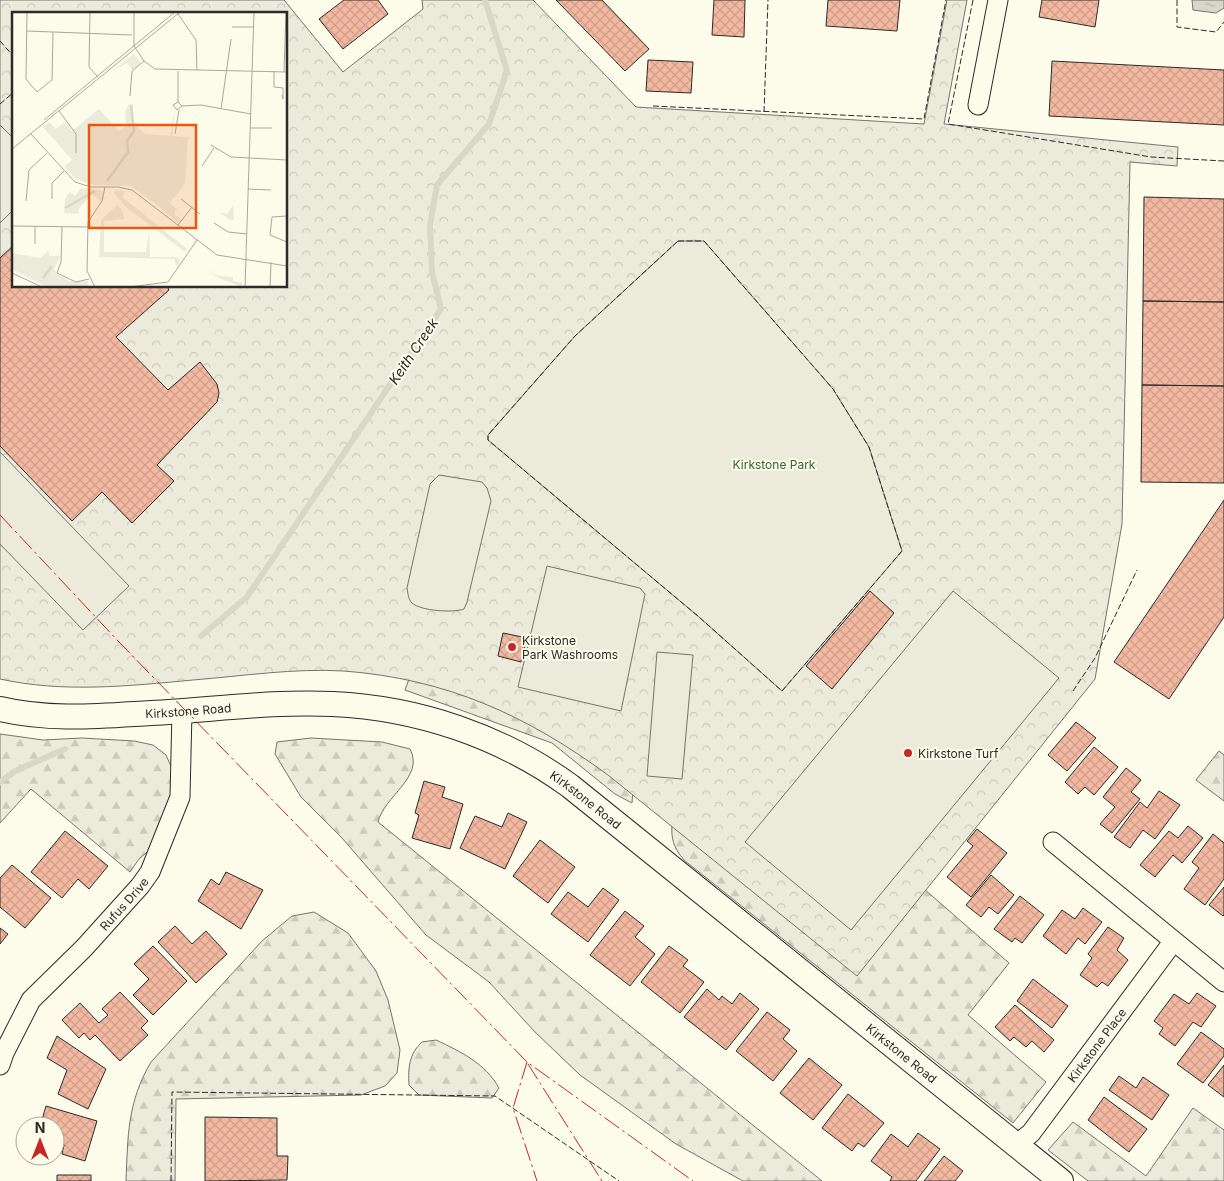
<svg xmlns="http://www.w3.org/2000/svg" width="1224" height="1181" font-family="Inter,sans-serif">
	<defs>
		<pattern id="forest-firs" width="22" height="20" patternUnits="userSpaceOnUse" patternTransform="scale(1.25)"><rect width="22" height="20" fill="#ecebdb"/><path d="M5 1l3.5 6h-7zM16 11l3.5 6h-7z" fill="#cbcabc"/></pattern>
		<pattern id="park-crowns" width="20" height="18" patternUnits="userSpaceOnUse" patternTransform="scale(1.25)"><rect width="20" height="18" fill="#ecebdb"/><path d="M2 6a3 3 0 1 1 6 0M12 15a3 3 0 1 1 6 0" fill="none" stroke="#cbcabc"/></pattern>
		<pattern id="water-ripples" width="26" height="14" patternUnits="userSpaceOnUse" patternTransform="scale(1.25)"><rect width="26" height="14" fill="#d8d7c9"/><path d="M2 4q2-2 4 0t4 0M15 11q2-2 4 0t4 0" fill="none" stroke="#bab9ad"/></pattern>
		<pattern id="building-cross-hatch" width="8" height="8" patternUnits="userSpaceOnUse" patternTransform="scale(1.25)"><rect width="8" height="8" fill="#f2b8a0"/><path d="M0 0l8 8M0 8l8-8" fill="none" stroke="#d09e8a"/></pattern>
	</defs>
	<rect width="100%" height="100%" fill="#fdfbea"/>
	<path fill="url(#forest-firs)" stroke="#74746e" d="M409,679L637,732L632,803L615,794L552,743L405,690Z
		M0,734L43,740L82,738L134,741L153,745L166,755L174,773L179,801L154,846L139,859L130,872L31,789L0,823Z
		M311,738L382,742L410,749C425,777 384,796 378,822L822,1181H743L676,1144L580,1075L535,1032L489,982L426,935L342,838L301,797L275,754L277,742Z
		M1219,751L1224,755V801L1196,780Z
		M672,822L908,875L1009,963L968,1015L1046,1082L1013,1123L684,860C673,847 671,839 672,822Z
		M314,912L348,933L376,971L388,1000L400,1050L397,1073L385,1086L361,1095L176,1099L175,1181H126C128,1136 127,1103 151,1062L262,941L292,916Z
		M436,1040C461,1052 485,1063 499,1088L492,1098L419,1095L409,1085C408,1068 409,1054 422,1042Z
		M1193,1108L1224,1130V1181H1088L1048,1150L1073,1122L1146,1176Z"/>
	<path fill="url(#park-crowns)" stroke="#74746e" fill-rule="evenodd" d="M0,0H284L343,72L423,9L422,0H533L636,107L924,124L947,0H967L944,124L1178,147L1177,166L1130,162L1122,524L1095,679L857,976L608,775C526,715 447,679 344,671C294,668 243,676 193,680C129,686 63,693 0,679ZM14,14H286V286H14Z"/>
	<path fill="#ecebdb" stroke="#74746e" d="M678,241H704L833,389L869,447L902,551L782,691L699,617L488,440V435L575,336Z
		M439,475L482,482L487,488L491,501L467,602L464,609C453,613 421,611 412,603C408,599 408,593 407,588L430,484Z
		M547,566L640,588L645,594L621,711L518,687Z
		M953,591L1059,678L851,930L745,842Z"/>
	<path fill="#eceadb" stroke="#74746e" d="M0,125L14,139V209L0,223Z
		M0,452L129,586L83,630L0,544Z
		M657,652L693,655L682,779L647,776Z"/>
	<path fill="url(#water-ripples)" stroke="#74746e" d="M1192,0H1224V8L1216,13L1193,10Z"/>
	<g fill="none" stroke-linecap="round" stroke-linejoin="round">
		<path stroke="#d8d7c9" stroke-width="6" d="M201,636L247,597L441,309L432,272L430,225L437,185L489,124L507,71L485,0
			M0,782L15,771L65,749"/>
	</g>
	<path fill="url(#building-cross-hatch)" stroke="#2b2b2b" d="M344,0H378L388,14L343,49L319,19Z
		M556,0H602L649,49L625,71Z
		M714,0H745L744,37L712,35Z
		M828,0H900L897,31L826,26Z
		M1042,0H1099L1095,27L1039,17Z
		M648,60L693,62L691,93L646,91Z
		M1052,61L1224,70V125L1049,116Z
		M1144,197L1224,199V302L1143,301Z
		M14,245V286H167L169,290L116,337L168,390L200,362L217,384L219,393L217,402L157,465L174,481L132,523L102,492L72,521L0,446V258Z
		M1143,301L1224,302V386L1142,385Z
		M1142,385L1224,386V483L1141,482Z
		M1224,500V617L1169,699L1114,662Z
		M870,591L894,613L832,689L806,666Z
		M503,633L527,638L521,662L498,656Z
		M1076,722L1096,738L1067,771L1048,755Z
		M1094,747L1118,767L1094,795L1085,787L1078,794L1065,782Z
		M1126,768L1141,780L1131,792L1140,799L1112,833L1100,824L1115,807L1103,797Z
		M424,781L445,787L442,797L463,804L450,849L412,838L419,815L415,813Z
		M1159,791L1180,805L1155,839L1143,830L1130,848L1114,837L1140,802L1147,808Z
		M508,813L527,822L505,869L460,848L475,816L502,827Z
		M1188,826L1203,838L1182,863L1173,855L1155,877L1140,865L1169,831L1178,838Z
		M977,829L1007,853L971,897L947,877L973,846L967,841Z
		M65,831L108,866L89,889L78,879L62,898L31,872Z
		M1213,834L1224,843V879L1205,905L1184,889L1199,868L1192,862Z
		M540,840L575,867L548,903L513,876Z
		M12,865L51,898L25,928L0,907V878Z
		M226,872L263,890L241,929L198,901L211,879L219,885Z
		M991,875L1014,895L998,914L989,907L981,917L966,905Z
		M1224,887V915L1223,916L1209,905Z
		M603,888L619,900L588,942L551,914L568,892L588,907Z
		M1020,896L1044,915L1022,943L1015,938L1012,942L994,929Z
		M1083,908L1102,922L1085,944L1078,938L1066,954L1043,936L1062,910L1075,919Z
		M625,911L644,926L635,937L655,954L630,986L590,955Z
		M175,926L192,944L206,931L227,954L196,983L158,942Z
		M1108,927L1124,938L1117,950L1128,960L1108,986L1102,982L1097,987L1080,975L1092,958L1088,954Z
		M0,928L8,934L0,944Z
		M153,946L187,981L153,1015L133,995L149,979L134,964Z
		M669,946L688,960L683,966L704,982L680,1013L641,982Z
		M1033,979L1068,1006L1052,1028L1017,1001Z
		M707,989L719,1000L722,996L732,1004L740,993L759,1009L726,1050L684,1017Z
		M120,992L148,1021L141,1028L148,1035L120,1061L95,1035L90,1040L84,1033L79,1038L62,1020L80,1003L99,1023L108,1015L102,1009Z
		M1197,993L1216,1006L1201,1027L1193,1022L1175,1046L1159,1034L1163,1028L1154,1021L1174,994L1189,1004Z
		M1015,1005L1054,1040L1044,1052L1032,1041L1026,1047L1014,1037L1010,1041L995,1027Z
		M767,1012L790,1030L783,1039L797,1051L773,1081L736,1051Z
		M1201,1032L1224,1049V1056L1203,1083L1177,1064Z
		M57,1036L106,1069L88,1109L58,1094L67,1070L47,1058Z
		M809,1058L842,1085L813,1120L780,1093Z
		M1224,1065V1097L1208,1085Z
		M1119,1076L1136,1088L1143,1077L1169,1095L1152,1120L1109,1090Z
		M848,1094L884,1123L864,1147L858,1143L852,1151L822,1128Z
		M1104,1097L1147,1129L1129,1152L1088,1120Z
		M46,1106L97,1121L85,1161L62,1154L64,1145L56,1143L60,1128L41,1123Z
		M205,1117L277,1118V1156H288L287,1180L205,1181Z
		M918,1133L940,1149L916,1181H890L892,1177L871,1161L891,1134L908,1147Z
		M944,1156L963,1171L955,1181H924Z
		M57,1175H91V1181H57Z"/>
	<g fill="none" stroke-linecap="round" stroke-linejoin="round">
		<g stroke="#2b2b2b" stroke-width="21">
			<g id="minor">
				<path d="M978,105L998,0"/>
				<path d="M1053,842L1224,982"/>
				<path id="s1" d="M0,1065L4,1053L31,1000L84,948L140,886L150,872L180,797L182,711"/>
				<path id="s2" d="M1016,1145L1031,1133L1173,942"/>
			</g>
		</g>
		<g stroke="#2b2b2b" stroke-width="26">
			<g id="tertiary">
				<path id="s3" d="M0,709C50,721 100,716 151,713C211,710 273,701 333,704C418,708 501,736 570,786L1061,1181"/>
			</g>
		</g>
		<use href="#minor" stroke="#fdfbea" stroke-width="19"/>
		<use href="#tertiary" stroke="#fdfbea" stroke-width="24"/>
		<path stroke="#2b2b2b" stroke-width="1" stroke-dasharray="6 2.5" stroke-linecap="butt" d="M973,0L948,124L1151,157L1224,161
			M1177,0V27L1216,32L1224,22
			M0,41L14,57
			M0,104L14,92
			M653,106L924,119L946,0
			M764,112L768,0
			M678,241H704L833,389L869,447L902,551L782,691L699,617L488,440V435L575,336Z
			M1073,691L1095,658L1137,570
			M171,1181L172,1092L495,1096L619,1181"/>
		<path stroke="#c62828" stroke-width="1" stroke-dasharray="18 4 2.5 4" stroke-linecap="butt" d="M0,515L119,642L527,1062L693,1181
			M527,1062L513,1108L537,1181
			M528,1064L602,1181"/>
	</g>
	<g fill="#c62828" stroke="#fdfbea" stroke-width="2">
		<circle cx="512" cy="647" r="5"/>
		<circle cx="908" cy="753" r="5"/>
	</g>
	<g text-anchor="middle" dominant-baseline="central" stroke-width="4" stroke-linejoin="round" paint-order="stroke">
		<g font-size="12" fill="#34623c" stroke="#fdfbea">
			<text x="774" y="464">Kirkstone Park</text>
		</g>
		<g font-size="12" fill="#2b2b2b" stroke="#fdfbea" text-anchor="start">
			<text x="522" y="640">Kirkstone<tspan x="522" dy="14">Park Washrooms</tspan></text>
			<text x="918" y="753">Kirkstone Turf</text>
		</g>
		<g font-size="12" fill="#2b2b2b" stroke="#fdfbea">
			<text stroke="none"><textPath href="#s3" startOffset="189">Kirkstone Road</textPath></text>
			<text stroke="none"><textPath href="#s3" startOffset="609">Kirkstone Road</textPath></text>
			<text stroke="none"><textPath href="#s1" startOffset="206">Rufus Drive</textPath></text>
			<text stroke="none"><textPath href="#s2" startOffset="129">Kirkstone Place</textPath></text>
			<text stroke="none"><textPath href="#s3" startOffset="1014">Kirkstone Road</textPath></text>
		</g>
		<g font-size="14" font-style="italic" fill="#2b2b2b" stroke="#fdfbea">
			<text transform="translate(413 351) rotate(-56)">Keith Creek</text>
		</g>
	</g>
	<g transform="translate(12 12)">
		<rect width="275" height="275" fill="#fdfbea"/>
		<path d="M122,42L129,51L121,58L115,51L101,59ZM69,176L90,178L92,185L88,189L80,182L67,197L66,202L52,201L53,187L58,180L63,184ZM104,178L113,179L110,185L175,237L173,240L114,195L102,181ZM221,184L222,208H218L207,200L215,202L221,194ZM136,185L157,190L165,197L162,202L169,208L166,211ZM105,193L110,198L112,207L92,209V240H134L137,219L138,245H165L168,249L165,255L162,247L87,245L89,208ZM37,239V244H48L42,257L45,262L57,269H76V275H35L0,257V241L28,246ZM196,258L207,264L221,265V269L230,270V275L207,266Z" fill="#ecebdb"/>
		<path d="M117,92L121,93L120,109L133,122L158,124L163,98L160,124L180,126L176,127L173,172L152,198L119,174L81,173L64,167L52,155L60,148L31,115L37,110L44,117L53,110L60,119L87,97L107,119L114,114L113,100Z" fill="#ecebdb"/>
		<path d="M136,134L150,147L156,161L146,173L120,151ZM161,165L170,172L152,194L142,187Z" fill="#ecebdb"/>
		<path fill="none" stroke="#d8d7c9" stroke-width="2.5" d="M95,169L116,140L115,129L122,119L119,93M53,196L83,179M31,266L40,254"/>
		<path fill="none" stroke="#a9a89e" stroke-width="1" d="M15,0L14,67L25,80L40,68L41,20M78,0L77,55L86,65M122,0V34L132,49L143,57L275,60M166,2L184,28L185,58M220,15H241M15,19L120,23M262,59V75L271,76V87L270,83M272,60L274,0M118,84L120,59L132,49M166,90L161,93L165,98L170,94L166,90V59M170,94L189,93L239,102M209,97L219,27M47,99L64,122V141M32,108L163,0M238,116H260M18,121L63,170L79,175H106L120,178L205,243L275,254M163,122L167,98M199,133L219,145L275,148M0,137L168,0M190,154L202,136M236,177L259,178M40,187V171L52,159M169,187L188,202M14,189L17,158L35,141M275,204L260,205L258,223L275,230M202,211L216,220L235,222M166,213L180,195M0,214L76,215M23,215V232M50,215L49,250L45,261L64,270L77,267M0,261L30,275M83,275L75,259L76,210L90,189L93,175M118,275L156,270L185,228M233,275L242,0M258,275L259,250"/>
		<path fill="#e8590c" fill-opacity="0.15" stroke="#e8590c" stroke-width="2.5" d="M77,113H184V216H77Z"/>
		<rect width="275" height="275" fill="none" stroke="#2b2b2b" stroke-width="2.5"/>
	</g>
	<g transform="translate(40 1141)"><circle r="24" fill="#fdfbea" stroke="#a9a89e"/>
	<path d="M0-4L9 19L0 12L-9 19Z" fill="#c62828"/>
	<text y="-8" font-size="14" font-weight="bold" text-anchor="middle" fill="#2b2b2b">N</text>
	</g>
</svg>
